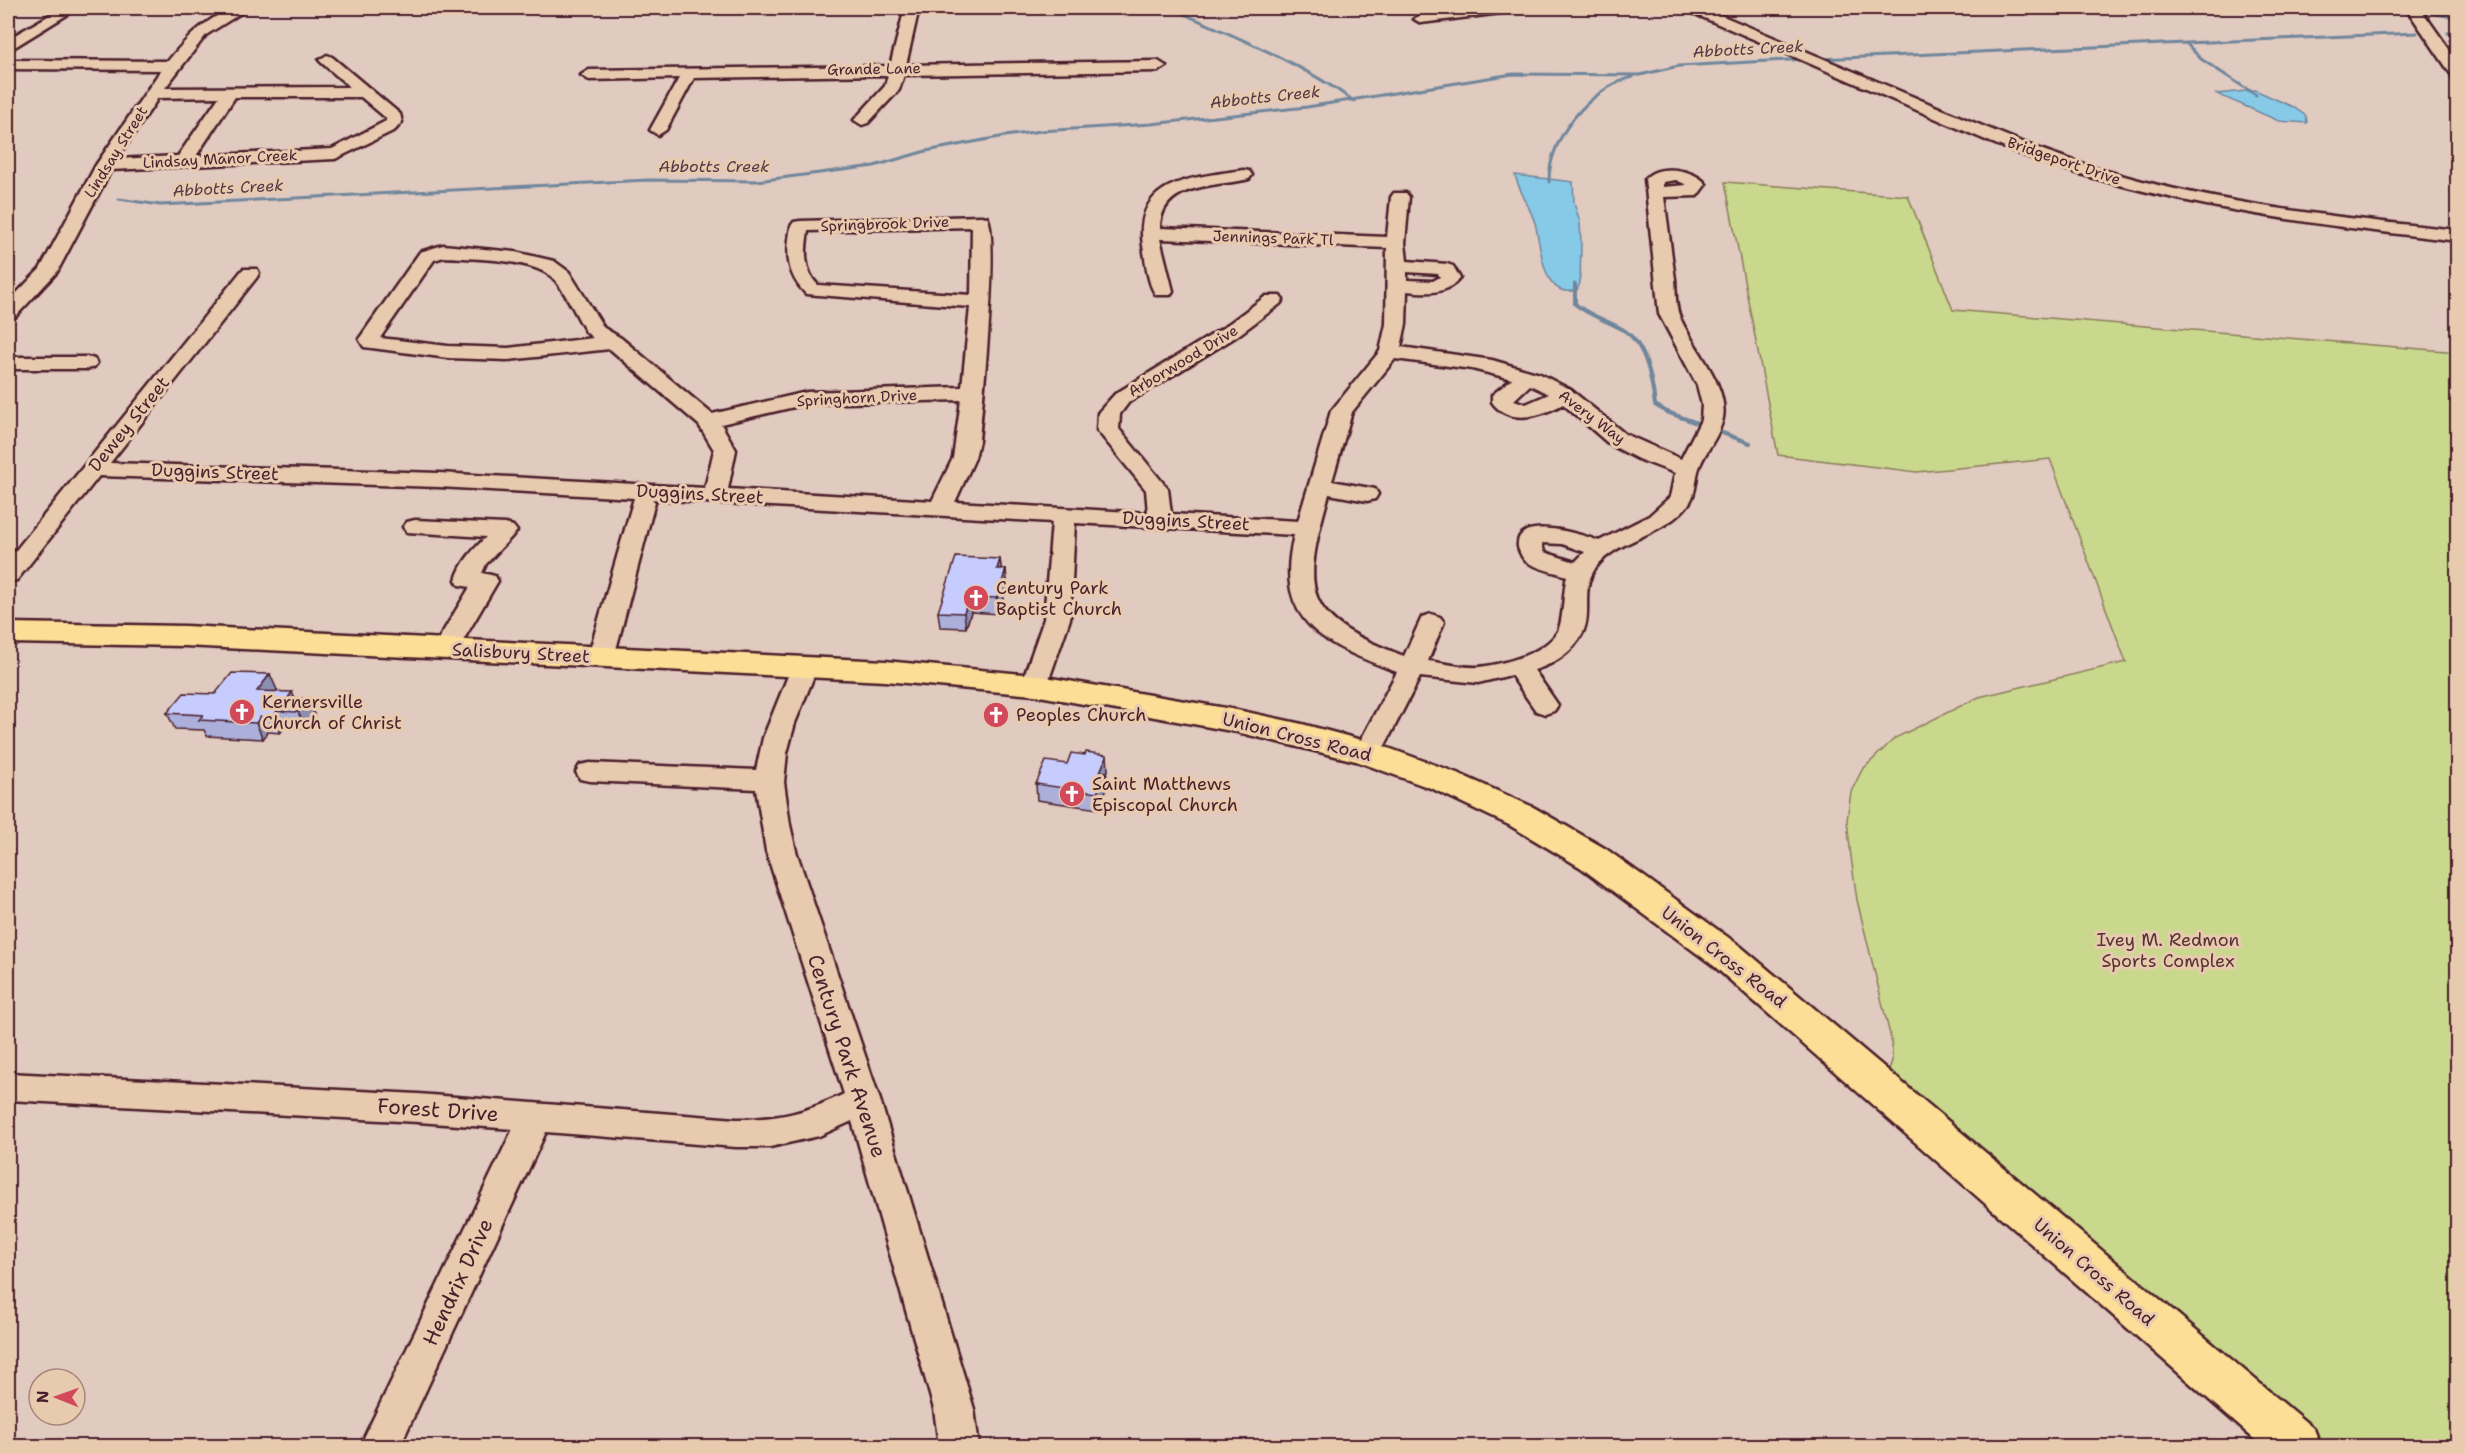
<svg xmlns="http://www.w3.org/2000/svg" width="2465" height="1454" font-family="'Shantell Sans',sans-serif">
	<rect width="100%" height="100%" fill="#e1cabf"/>
	<filter id="ink" filterUnits="userSpaceOnUse"><feTurbulence type="fractalNoise" baseFrequency=".0167" numOctaves="2"/><feDisplacementMap in="SourceGraphic" scale="12" xChannelSelector="R" yChannelSelector="G"/><feConvolveMatrix kernelMatrix="1 2 1 2 8 2 1 2 1" color-interpolation-filters="sRGB"/></filter>
	<g filter="url(#ink)">
		<path fill="#c9d88c" stroke="#8a7c5c" stroke-width="1.5" d="M1725,182L1908,196L1953,310L2457,352V1446H2297L2266,1421L1888,1072L1892,1061V1043L1857,900L1851,857L1847,820L1851,792L1862,770L1895,738L1979,697L2126,662L2050,459L1917,472L1778,455Z"/>
		<path fill="#87cae8" stroke="#6f869c" stroke-width="1.5" d="M2255,90L2293,107L2306,116L2307,123L2279,121L2217,94Z
			M1515,175L1573,182L1574,203L1580,222L1581,244L1580,283L1577,290C1541,301 1541,243 1535,223C1530,207 1519,191 1515,175Z"/>
		<g fill="none" stroke-linecap="round" stroke-linejoin="round">
			<path stroke="#6f869c" stroke-width="3" d="M1170,8C1234,36 1297,61 1354,101
				M2425,12L2458,18
				M2448,33L2458,30
				M2187,44L2201,59L2256,95
				M1819,59L2417,33
				M1549,182C1548,138 1591,87 1633,77
				M119,199L160,205L648,180L757,181L874,166L926,151L1005,136L1041,131L1151,124L1307,107L1513,74L1640,75L1679,66L1807,59"/>
			<path stroke="#6f869c" stroke-width="4" d="M1575,284V304C1588,315 1606,320 1622,329C1646,343 1652,379 1655,405L1667,412L1705,426
				M1714,430L1750,443"/>
			<g stroke="#4a1f2b" stroke-width="5">
				<path id="minor" d="M62,8H78L13,48L8,49V39Z
					M232,8H249L206,35L165,88L350,87L322,63L319,60L327,55L332,57L400,114L402,122L395,130L335,159L111,170L57,272L15,317L8,319V302L40,269L96,165L161,70L8,69V60L168,61C190,35 201,23 232,8ZM219,97L178,156L117,159L158,98ZM235,97H361L386,118V121L332,149L196,156Z
					M905,8H919L906,65L1158,61L1166,66L1158,71L904,75L899,90L868,123L862,125L854,120L885,86L888,75L694,78L666,130L658,135L650,130L679,78L589,80L581,75L589,70L890,66Z
					M1479,8H1517L1510,12L1421,23L1414,19L1421,15Z
					M1686,8H1704C1772,37 1841,66 1909,95C1977,124 2045,154 2117,174C2227,206 2344,218 2458,230V241C2323,226 2190,209 2061,168C2007,151 1956,127 1905,105C1833,73 1760,42 1688,11Z
					M2406,8H2420L2458,62V79L2453,77Z
					M1243,170L1249,171L1252,175L1249,179C1216,187 1161,182 1160,228L1387,237L1391,197L1394,193H1406L1409,197L1405,243L1407,261L1447,264L1453,266L1460,278C1447,295 1426,293 1407,291L1406,324L1401,347L1492,360L1540,374L1571,390L1625,434L1681,459L1701,420L1702,405L1697,385L1659,314L1645,179C1658,163 1694,169 1706,184L1697,196L1664,197C1668,224 1671,252 1675,279C1676,290 1675,304 1679,315C1691,346 1729,384 1723,418C1720,436 1705,451 1699,468C1695,479 1697,491 1690,502C1667,537 1609,539 1592,574C1584,589 1589,607 1586,623C1581,647 1556,664 1534,670L1558,705L1554,711L1545,714L1536,711L1511,675L1478,683L1420,677L1378,759L1368,762L1358,759L1354,753L1397,672C1327,645 1272,624 1294,535L1075,523L1070,619L1047,685L1043,691L1034,693L1025,691L1021,685L1044,619L1052,522L652,499L655,502L614,657L610,663L601,665L592,663L588,657L634,498L439,487L99,476L17,580L8,582V560L243,269H257L259,273L257,277L110,463L439,473L705,488L714,450L699,425L610,349L508,360L448,358L364,347L359,339L420,252L443,245L515,252L554,261L569,272L604,328L621,338L712,414L807,392L962,387L970,307L806,294C786,274 786,253 791,226L794,222L800,221L981,216L987,217C1000,236 982,408 979,441L975,458L955,502L1148,513L1146,490L1097,430L1098,413L1115,394L1223,328L1266,296H1280L1283,300L1280,304L1237,336L1129,402L1120,414L1119,429L1168,489L1171,514L1298,521L1331,411L1380,351L1386,324L1387,248L1160,239L1173,291L1170,295H1156C1147,283 1146,261 1143,246C1133,179 1193,178 1243,170ZM1676,180L1687,185L1663,187V182ZM972,227L971,295L818,285C803,270 805,250 808,231ZM444,257C472,259 536,258 555,280C567,295 576,315 586,332L593,338L508,348L448,346L380,338L434,260ZM1407,272L1438,274L1440,277L1433,281L1407,280ZM1395,359L1472,369L1512,379L1492,395V402C1509,426 1542,416 1563,404L1609,444L1638,459L1675,473L1670,497L1649,516L1599,541C1584,535 1514,513 1518,547C1519,551 1523,560 1527,562C1538,569 1555,572 1567,576C1563,591 1564,618 1558,631C1545,654 1503,664 1479,667C1463,668 1444,663 1428,661L1444,622L1440,617L1431,614L1422,617L1404,656C1303,618 1300,595 1329,494L1367,501L1375,499L1378,494L1375,489L1332,481L1352,412ZM1530,385L1549,394L1526,404L1514,400ZM961,400L953,458L932,501L728,489L736,450L721,424L807,404ZM1542,543L1562,544L1585,552L1575,562L1544,552Z
					M8,357H87L94,359L97,363L94,367L87,369H8Z
					M415,520L505,524L513,526L517,531L486,564L482,573L495,576L498,581L454,656L445,658L436,656L432,650L470,587L459,585L456,580C461,562 473,550 486,537L407,532L403,527L407,522Z
					M805,658L814,660L818,666L795,723L787,753L784,782L790,825L796,851L880,1100L974,1409L979,1446H939L934,1409L852,1121L819,1136L770,1147H736L546,1132L400,1446H360L513,1129L418,1122L8,1100V1073L418,1094L736,1119C780,1119 805,1113 844,1094L766,851L756,789L590,781L580,779L576,772L580,765L590,763L756,770L763,738L792,666L796,660Z"/>
			</g>
			<g stroke="#4a1f2b" stroke-width="5">
				<path id="major" d="M8,623L185,626L885,661L1034,675L1237,710L1302,724L1380,745L1457,773L1533,807L1606,849L1740,946L2314,1429L2321,1446H2262L1714,966L1580,867L1509,825L1433,789L1356,761L1237,732L1034,695L885,681L185,646L8,643Z"/>
			</g>
			<use href="#minor" fill="#e8caaf" fill-rule="evenodd"/>
			<use href="#major" fill="#fdde96" fill-rule="evenodd"/>
		</g>
		<path fill="#abafda" stroke="#4a1f2b" stroke-width="1.5" d="M1000,559L1001,569H1006L1007,584L999,614L971,612L966,628L940,627L938,612Z
			M277,690L276,691L295,698L308,699L315,715L306,728L285,727L280,733L268,732L263,739L207,736L204,730L175,729L167,713L215,694Z
			M1108,770L1106,776L1107,788L1098,809L1037,800L1036,784Z"/>
		<path fill="#8b8fb2" stroke="#4a1f2b" stroke-width="1.5" d="M1000,559L1002,574L997,569Z
			M1006,569L1007,584L999,614L997,598Z
			M969,597L971,612L966,628L964,613Z
			M270,674L277,690L264,706L257,691Z
			M292,692L299,708L288,698Z
			M308,699L315,715L306,728L298,712Z
			M277,711L285,727L280,733L273,717Z
			M260,717L268,732L263,739L256,723Z
			M1107,755L1108,770L1106,776L1107,788L1098,809L1097,793L1100,772Z"/>
		<path fill="#c7ccfe" stroke="#4a1f2b" stroke-width="1.5" d="M956,557L1000,559L997,569H1006L997,598L969,597L964,613L938,612Z
			M232,673L270,674L257,691L292,692L288,698L308,699L298,712L277,711L273,717H260L256,723L199,720L203,715L167,713L184,693L215,694Z
			M1086,752L1107,755L1100,772H1106L1097,793L1036,784L1046,761L1067,764L1071,753L1085,755Z"/>
	</g>
	<defs>
		<g id="church-disc" transform="scale(1.35)"><circle r="9.5" fill="#d1495b" stroke="#e8caaf"/><path d="M-1.2-6h2.4v3.5h3.3v2.4h-3.3V6h-2.4V-.1h-3.3v-2.4h3.3Z" fill="#fff"/></g>
	</defs>
	<g fill-rule="evenodd">
		<use href="#church-disc" x="976" y="598"/>
		<use href="#church-disc" x="242" y="712"/>
		<use href="#church-disc" x="996" y="715"/>
		<use href="#church-disc" x="1072" y="794"/>
	</g>
	<g text-anchor="middle" dominant-baseline="central" stroke-width="6" stroke-linejoin="round" paint-order="stroke">
		<g font-size="15" fill="#4a1f2b" stroke="#e8caaf">
			<text transform="translate(874 69) rotate(-1)">Grande Lane</text>
			<text transform="translate(116 152) rotate(-58)">Lindsay Street</text>
			<text transform="translate(220 159) rotate(-3)">Lindsay Manor Creek</text>
			<text transform="translate(2064 161) rotate(19)">Bridgeport Drive</text>
			<text transform="translate(885 224) rotate(-2)">Springbrook Drive</text>
			<text transform="translate(1273 238) rotate(2)">Jennings Park Tl</text>
			<text transform="translate(1183 361) rotate(-31)">Arborwood Drive</text>
			<text transform="translate(857 398) rotate(-3)">Springhorn Drive</text>
			<text transform="translate(1592 417) rotate(37)">Avery Way</text>
		</g>
		<g font-size="16" font-style="italic" fill="#533947" stroke="#e8caaf">
			<text transform="translate(1748 49) rotate(-3)">Abbotts Creek</text>
			<text transform="translate(1265 97) rotate(-6)">Abbotts Creek</text>
			<text x="714" y="166">Abbotts Creek</text>
			<text transform="translate(228 188) rotate(-3)">Abbotts Creek</text>
		</g>
		<g font-size="18" fill="#4a1f2b" stroke="#e8caaf">
			<text transform="translate(129 424) rotate(-51)">Dewey Street</text>
			<text transform="translate(215 472) rotate(2)">Duggins Street</text>
			<text transform="translate(700 494) rotate(3)">Duggins Street</text>
			<text transform="translate(1186 521) rotate(3)">Duggins Street</text>
			<text transform="translate(521 653) rotate(3)">Salisbury Street</text>
			<text transform="translate(1297 737) rotate(14)">Union Cross Road</text>
			<text transform="translate(1724 957) rotate(38)">Union Cross Road</text>
			<text transform="translate(2094 1272) rotate(41)">Union Cross Road</text>
		</g>
		<g font-size="18" fill="#4a1f2b" stroke="#e8caaf" text-anchor="start">
			<text x="996" y="588">Century Park<tspan x="996" dy="21">Baptist Church</tspan></text>
			<text x="262" y="702">Kernersville<tspan x="262" dy="21">Church of Christ</tspan></text>
			<text x="1016" y="715">Peoples Church</text>
			<text x="1092" y="784">Saint Matthews<tspan x="1092" dy="21">Episcopal Church</tspan></text>
		</g>
		<g font-size="18" fill="#573235" stroke="#e8caaf">
			<text x="2168" y="940">Ivey M. Redmon<tspan x="2168" dy="21">Sports Complex</tspan></text>
		</g>
		<g font-size="21" fill="#4a1f2b" stroke="#e8caaf">
			<text transform="translate(847 1056) rotate(72)">Century Park Avenue</text>
			<text transform="translate(438 1110) rotate(4)">Forest Drive</text>
			<text transform="translate(458 1282) rotate(-65)">Hendrix Drive</text>
		</g>
	</g>
	<rect width="2465" height="1454" fill="none" stroke="#e8caaf" stroke-width="30"/>
	<rect x="15" y="15" width="2435" height="1424" fill="none" stroke="#4a1f2b" stroke-width="2" filter="url(#ink)"/>
	<g transform="translate(57 1397) rotate(271)"><circle r="28" fill="#e8caaf" stroke="#a9867a" stroke-width="1.5"/>
	<path d="M0-4.5L10 22L0 15L-10 22Z" fill="#d1495b"/>
	<text y="-9" font-size="16" font-weight="bold" text-anchor="middle" fill="#4a1f2b">N</text>
	</g>
</svg>
